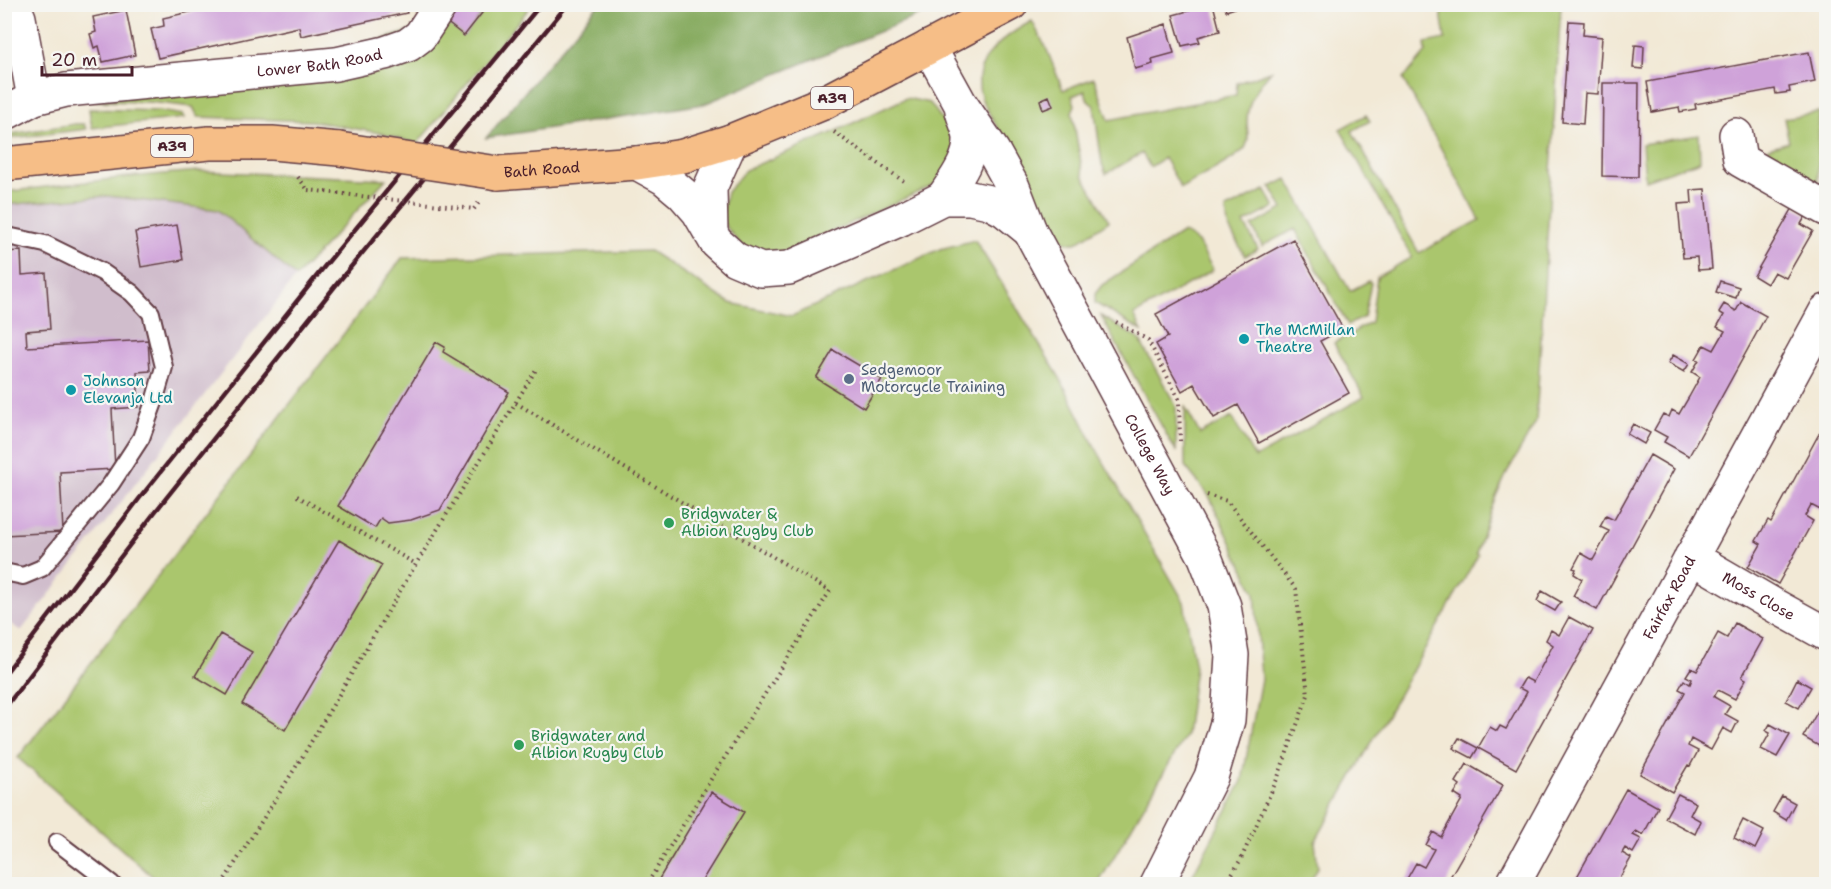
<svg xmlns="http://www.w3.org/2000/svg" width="1831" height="889" font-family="'Shantell Sans',sans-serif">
	<rect width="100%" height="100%" fill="#f6f6f2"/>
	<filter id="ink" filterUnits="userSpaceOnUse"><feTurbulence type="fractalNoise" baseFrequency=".0167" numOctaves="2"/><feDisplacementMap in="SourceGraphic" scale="12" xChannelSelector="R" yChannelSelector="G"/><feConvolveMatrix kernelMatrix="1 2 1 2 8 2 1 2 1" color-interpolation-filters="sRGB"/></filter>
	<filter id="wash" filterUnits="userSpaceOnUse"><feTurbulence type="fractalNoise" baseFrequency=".008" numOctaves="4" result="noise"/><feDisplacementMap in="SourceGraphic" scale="24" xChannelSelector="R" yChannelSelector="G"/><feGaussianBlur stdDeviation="1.35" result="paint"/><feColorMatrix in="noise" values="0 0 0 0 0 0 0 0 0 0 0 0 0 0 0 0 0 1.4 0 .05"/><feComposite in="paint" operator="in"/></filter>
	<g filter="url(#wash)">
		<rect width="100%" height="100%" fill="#f2e9d6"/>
		<path fill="#d0bdcc" d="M108,196L218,210L296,277L21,631L7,621L5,624V205Z"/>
		<path fill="#aac66d" stroke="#7a724c" stroke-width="1.5" d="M489,5H532L417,144L380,133L312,121L198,117L193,107L149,102L92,101L212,88L445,21L464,35Z
			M1440,5H1561L1536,422L1508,471L1496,496L1476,553L1478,555L1315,842L1318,868L1309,884H1188L1242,781L1261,679L1255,593L1209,496L1185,466V407L1200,434L1232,417L1255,458L1364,397L1334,343L1371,322L1377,277L1412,257L1340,129L1366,115L1370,121L1352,131L1419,253L1480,220L1403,79L1426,52L1425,43L1445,39Z
			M1032,21L1047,50L1063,90L1094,78L1109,120L1236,95L1237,83L1271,71C1259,85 1247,101 1247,121C1247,130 1250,140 1245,148C1237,159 1194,180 1181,188L1164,158L1150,167L1142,153L1106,174L1102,164L1094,106L1088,101L1085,91L1072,96L1075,105L1072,112L1083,175L1109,221L1076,243H1071L1061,240L984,104C965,64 1001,38 1032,21Z
			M906,98L930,103L941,118L952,126L958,154L941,182L770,260L743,248L720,219L727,192L745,170L834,132Z
			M89,109L159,111L183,115L185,118L92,128Z
			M1819,112L1818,195L1763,156L1768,148L1789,142L1784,118Z
			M75,124H84L86,129L5,139V135Z
			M1699,135L1700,161L1645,180L1642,144Z
			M199,171L386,179L296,277L218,210L108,196L5,205V192L128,177Z
			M1287,179L1350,291L1369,281L1371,283L1364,317L1348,325L1295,229L1262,246L1252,226L1283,209L1271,187Z
			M1265,190L1275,207L1244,223L1258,249L1245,256L1228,226L1226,209Z
			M1183,232L1198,242L1213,270L1134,315L1142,331L1095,303V294L1102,285Z
			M975,240L1060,378L1094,445L1184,602L1195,668L1186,735L1098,884H161L18,758L402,258L650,251L730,303L792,316L940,249Z
			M1101,316L1139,339L1176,406V452Z"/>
		<path fill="#87ab60" stroke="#686546" stroke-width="1.5" d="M914,5L922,14L704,104L486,138L598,5Z"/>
		<g id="blocks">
			<path fill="#cfa2d9" d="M225,4H405L407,13L301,36L299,27L158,58L151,29L164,26L163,18Z
				M459,4H489L464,36L445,21Z
				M1201,4H1213L1220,31L1198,37L1200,42L1182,46L1173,15L1192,10L1191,8Z
				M1224,4H1244V5L1226,11Z
				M126,10L135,55L103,62L99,46L94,48L90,34L96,32L93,17Z
				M1569,21L1584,22L1583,35L1602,37L1598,94L1585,93L1583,124L1562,122Z
				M1166,24L1174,53L1152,59L1153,64L1135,69L1127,37Z
				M1635,45L1644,46L1643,69L1633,68Z
				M1809,52L1815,82L1789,87L1790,92L1776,94L1775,89L1695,104L1696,109L1680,112L1679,107L1652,112L1647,82Z
				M1826,73V97H1825L1822,74Z
				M1603,83H1639L1638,177L1602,176Z
				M1049,96L1053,106L1043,110L1040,100Z
				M1705,189L1712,269L1698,270L1697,257L1683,258L1678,204L1692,203L1691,190Z
				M1794,206L1807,214L1801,224L1813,231L1786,278L1774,272L1767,284L1754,276Z
				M177,225L183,260L141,267L135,232Z
				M1293,239L1343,329L1320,341L1349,393L1259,443L1238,405L1214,418L1194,384L1182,391L1156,344L1168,337L1156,314Z
				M21,251L22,275L46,273L50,329L26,331L27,347L148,340L150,371L137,372L139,407L112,409L115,469L60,472L63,532L4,535V252Z
				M1720,281L1739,287L1736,298L1716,292Z
				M1741,302L1766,316L1689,456L1664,442L1667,437L1654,430L1663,414L1669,417L1672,410L1679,414L1689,397L1700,377L1692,372L1699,360L1696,359L1704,345L1714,350L1725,331L1717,327L1724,315L1719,312L1724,304L1736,311Z
				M436,342L445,347L443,352L509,392L440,510L411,520L388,523L381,518L375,528L338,506Z
				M833,350L882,379L864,408L816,378Z
				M1673,355L1689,364L1684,372L1668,363Z
				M1826,421V477L1825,480L1826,481V508L1824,512L1811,505L1805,516L1813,521L1778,584L1748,567L1761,544L1756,541L1768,520L1771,522Z
				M1633,424L1650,433L1644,444L1627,434Z
				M1650,455L1674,469L1597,610L1573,596L1582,579L1574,574L1576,569L1573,568L1581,553L1593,560L1609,531L1600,527L1606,516L1614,520Z
				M339,540L382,565L285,730L242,704Z
				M1542,591L1561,602L1555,611L1537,601Z
				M1569,617L1593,630L1516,769L1478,748L1490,727L1497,731L1500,726L1506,729L1527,692L1519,688L1525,678L1533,682L1553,645L1546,640L1551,630L1559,635Z
				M1735,623L1763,639L1742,677L1746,679L1735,699L1718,690L1714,697L1730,706L1725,714L1738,721L1732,733L1723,728L1711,750L1691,739L1688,746L1698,751L1690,766L1688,765L1672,792L1640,774L1685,692L1679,689L1684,680L1690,684L1692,679L1686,676L1691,668L1697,671L1718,633L1727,638Z
				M220,634L252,652L227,695L195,676Z
				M1797,679L1811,687L1799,708L1786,701Z
				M1822,704L1826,706V750L1803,737Z
				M1770,724L1790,735L1777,757L1761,749L1770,733L1766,731Z
				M1459,738L1478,748L1472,758L1453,748Z
				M1467,764L1503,785L1446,884H1404L1416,863L1424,867L1434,849L1426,845L1433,832L1441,837L1462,799L1454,794L1460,785L1456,782Z
				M1626,789L1658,807L1643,835L1636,831L1633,835L1641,839L1633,853L1625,848L1622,853L1631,858L1616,884H1573Z
				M711,792L744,812L700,884H656Z
				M1678,794L1696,803L1690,815L1701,821L1695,834L1665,818Z
				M1782,796L1795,803L1786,820L1773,812Z
				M1743,820L1764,831L1755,849L1734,838Z"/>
		</g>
	</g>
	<g filter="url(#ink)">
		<use href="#blocks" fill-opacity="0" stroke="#633d45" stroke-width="1.5"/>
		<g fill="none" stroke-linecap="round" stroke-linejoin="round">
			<g stroke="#633d45" stroke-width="20">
				<path id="service" d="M4,238L12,237L45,244L102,272L132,293L151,313L164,367L154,402L141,438L111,484L42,568L23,576L4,572
					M57,842L112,884"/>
			</g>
			<g stroke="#633d45" stroke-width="36">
				<g id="minor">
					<path d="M13,4L19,18L34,98"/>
					<path id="s1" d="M929,47L960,103L993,151L1013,187L1030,231L1205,557L1224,606L1232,655L1228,720L1211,777L1157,884"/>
					<path id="s2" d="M4,114L34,98L66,90L336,64L385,53L408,45L420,36L441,4"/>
					<path d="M1736,135L1740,160L1826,209"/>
					<path d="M637,163L664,178L683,194L698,211L716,242L735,259L761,270L789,268L901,219L943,198H970L989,202L1004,210L1030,231"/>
					<path d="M943,198C954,181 971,160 970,138C969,129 964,119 962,111"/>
					<path d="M711,233L710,188L731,141"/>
					<path id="s3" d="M1691,557L1777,607L1826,634"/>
					<path id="s4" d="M1513,884L1826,311"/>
				</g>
			</g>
			<g stroke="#633d45" stroke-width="36">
				<g id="primary">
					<path d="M4,164L209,143H272L339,149"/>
					<path id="s5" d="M498,173L637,163L683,156L731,141L823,103L1011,4"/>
				</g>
			</g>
			<path stroke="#633d45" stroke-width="4" stroke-dasharray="1.5 4.5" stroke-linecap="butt" d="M834,132L906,183
				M298,177L308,190
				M474,209L480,201
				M1116,322L1148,340L1179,399L1180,441
				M516,403L830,591L708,784L647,884
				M1207,495L1227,501L1296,589L1308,695L1278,777L1241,859L1226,884
				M297,496L416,564
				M222,884L304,754L416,564L537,368"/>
			<use href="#service" stroke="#fff" stroke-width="16"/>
			<use href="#minor" stroke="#fff" stroke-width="33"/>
			<use href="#primary" stroke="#f6be87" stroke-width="33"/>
			<path stroke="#4a1f2b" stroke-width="4.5" d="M4,675L139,499L324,267L541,4
				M4,709L155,512L340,280L568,4"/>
			<g stroke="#633d45" stroke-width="36" stroke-linecap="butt">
				<path id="primary-bridge" d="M339,149L498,173"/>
			</g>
			<path stroke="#633d45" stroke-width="4" stroke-dasharray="1.5 4.5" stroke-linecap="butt" d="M308,190L474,209"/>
			<use href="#primary-bridge" stroke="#f6be87" stroke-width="33"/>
		</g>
	</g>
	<g fill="#0f9aa8" stroke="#f6f6f2" stroke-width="2">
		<circle cx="1244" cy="339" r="6"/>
		<circle cx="71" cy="390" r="6"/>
	</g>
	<circle fill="#5c6f8a" stroke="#f6f6f2" stroke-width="2" cx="849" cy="379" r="6"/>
	<g fill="#2e9e5b" stroke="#f6f6f2" stroke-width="2">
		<circle cx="669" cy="523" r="6"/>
		<circle cx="519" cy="745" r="6"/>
	</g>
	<g text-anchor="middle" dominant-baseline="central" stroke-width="4.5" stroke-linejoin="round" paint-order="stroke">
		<g fill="#f6f6f2" stroke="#7e6067" stroke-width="1.5">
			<rect x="811" y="87" width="42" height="22" rx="4.5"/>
			<rect x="151" y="135" width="42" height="22" rx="4.5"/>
		</g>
		<g font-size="14" font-weight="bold" fill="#4a1f2b">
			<text x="832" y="98">A39</text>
			<text x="172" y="146">A39</text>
		</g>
		<g font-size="15" fill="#4a1f2b" stroke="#f6f6f2">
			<text stroke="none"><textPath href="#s2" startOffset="322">Lower Bath Road</textPath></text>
			<text stroke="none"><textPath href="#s5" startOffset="44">Bath Road</textPath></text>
			<text stroke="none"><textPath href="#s1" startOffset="464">College Way</textPath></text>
			<text stroke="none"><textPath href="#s3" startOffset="78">Moss Close</textPath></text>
			<text stroke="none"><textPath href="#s4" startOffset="326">Fairfax Road</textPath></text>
		</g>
		<g font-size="15" fill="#0d838f" stroke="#f6f6f2" text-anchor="start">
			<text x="1256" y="330">The McMillan<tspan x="1256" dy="17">Theatre</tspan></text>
			<text x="83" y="381">Johnson<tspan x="83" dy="17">Elevanja Ltd</tspan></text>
		</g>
		<g font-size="15" fill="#4e5e75" stroke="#f6f6f2" text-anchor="start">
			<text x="861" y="370">Sedgemoor<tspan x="861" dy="17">Motorcycle Training</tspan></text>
		</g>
		<g font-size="15" fill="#27864d" stroke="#f6f6f2" text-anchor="start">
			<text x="681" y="514">Bridgwater &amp;<tspan x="681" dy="17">Albion Rugby Club</tspan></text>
			<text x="531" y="736">Bridgwater and<tspan x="531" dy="17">Albion Rugby Club</tspan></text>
		</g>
	</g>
	<rect width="1831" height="889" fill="none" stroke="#f6f6f2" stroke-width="24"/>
	<path d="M42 66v9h90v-9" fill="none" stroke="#4a1f2b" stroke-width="3"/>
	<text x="51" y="66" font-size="18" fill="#4a1f2b" stroke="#f6f6f2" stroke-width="4.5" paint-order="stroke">20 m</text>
</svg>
